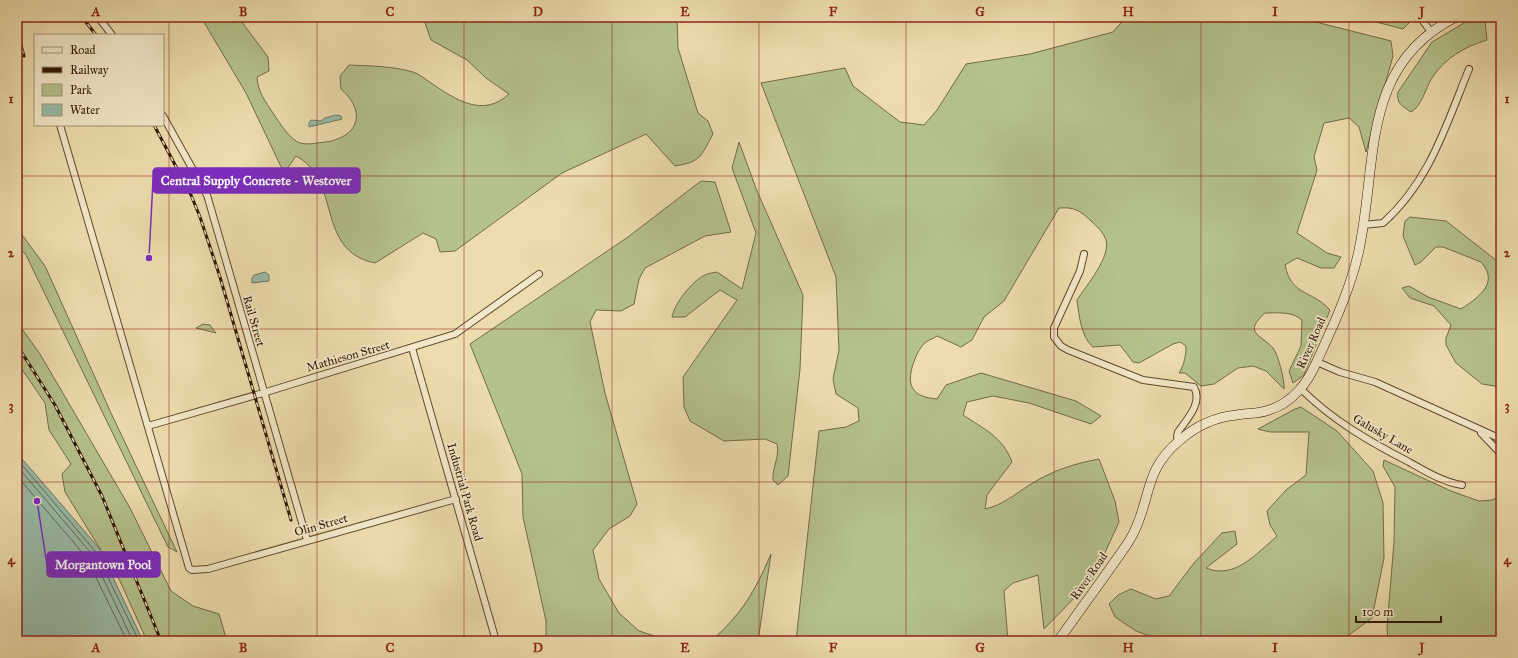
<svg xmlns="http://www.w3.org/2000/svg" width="1518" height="658" font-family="'IM FELL Great Primer',serif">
	<rect width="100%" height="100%" fill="#edddae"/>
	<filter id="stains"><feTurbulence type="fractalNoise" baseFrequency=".005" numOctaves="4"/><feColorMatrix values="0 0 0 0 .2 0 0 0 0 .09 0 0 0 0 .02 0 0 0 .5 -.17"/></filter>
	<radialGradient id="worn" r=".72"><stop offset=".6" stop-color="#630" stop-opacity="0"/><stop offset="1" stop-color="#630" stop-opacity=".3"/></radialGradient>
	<path fill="#b5c28c" stroke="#736c46" d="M203,17H238L268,57L269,71L257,77C258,92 265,101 273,113C279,122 287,135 296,141C301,145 311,144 317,143C323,142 330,142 335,140C364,130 361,106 341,89L340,76L349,65C371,66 392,66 413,72C420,74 426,80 431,83C456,100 483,118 509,94L486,78L467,60L431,40L423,17H677L678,48L698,113L708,121L713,134C701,156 701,162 675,166L646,134L562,173L455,251L440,252L436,239L423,233L375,263C315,251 342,180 296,156L284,173L246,93L205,24Z
		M1126,17H1296L1391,41L1393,56L1366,152L1359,127L1349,118L1324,123L1314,157L1317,170L1297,233L1327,253L1341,257L1334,268H1321L1297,258L1285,265C1292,297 1311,289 1330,310L1304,375L1293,383L1289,371L1301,346L1302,320C1292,311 1277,313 1265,313C1243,333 1260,334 1273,348C1278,354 1285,381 1284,389L1266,371L1253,366L1238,368L1214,384L1201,386L1185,373H1179C1184,365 1186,356 1186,346L1180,342L1173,344L1139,363L1133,362L1120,345L1093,347C1081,337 1079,315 1077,300C1086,286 1111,257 1106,240C1103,232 1097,226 1091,221C1080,210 1074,207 1059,208L1004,301L984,317L972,340L961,347L937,336C934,338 929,340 926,342C919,348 916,356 913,364C906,387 913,397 937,399L946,385L981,373L1076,401L1101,416L1091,424L1029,403L993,396L967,402L963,415C984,429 1003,437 1012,462L987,495L985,509C1003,505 1015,494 1031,484C1054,470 1073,464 1099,459L1115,501L1119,522L1093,579L1044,629L1038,575L1013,583L1004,591L1008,641H796L819,431L846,427L859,421L858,408L836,394L833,379L839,350L836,277L761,83L845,68L853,86L900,122L924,125L937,110L966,64L1030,54L1113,32Z
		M1357,17H1410L1412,20L1403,29Z
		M1469,20L1485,21L1487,40C1464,47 1445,58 1432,78C1425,89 1422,106 1411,112C1402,106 1396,103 1398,92L1432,42Z
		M1499,54L1501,56V120L1496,109L1500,95Z
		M739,142L757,191L803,295L800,369L788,476L778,485L773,480C772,468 780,456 777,444L765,439L724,441L690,421L684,407L683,377L737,300L720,290L685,317H672C674,304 693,280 705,275C708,273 713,273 717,272L742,289L756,233L732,168Z
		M701,181L715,182L731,232L705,236L645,268L639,279L634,304L621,311L596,310L590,322L605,393L637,504L630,516L609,529L593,550L599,579L619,613L639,631L670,641H601L587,638L582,641H544L546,634V621L523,517L522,474L470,344L628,237Z
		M1410,217L1446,221L1501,264V387L1482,384L1456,363L1446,345V338L1451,325L1434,306L1410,298L1402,288L1409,286L1428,297L1461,309C1478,298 1500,283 1481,262L1443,247H1436L1421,262L1415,265L1403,236L1405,221Z
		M17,228L45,266L111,413L177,552L168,547L25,253L17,250Z
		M17,322L40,354L130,508L171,591L193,606L219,614L227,641H147L120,581L65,492L62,474L71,464L49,430L45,403L17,362Z
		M203,324L210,325L216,333L196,328Z
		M1301,407L1337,431L1373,471L1383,503L1384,558L1372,618L1345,638L1344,641H1163L1136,631L1115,617L1109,604L1118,595L1131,589L1156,599L1169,596L1194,563L1222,533L1235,531L1237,544L1206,568C1235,580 1257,553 1277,536L1270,525L1267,511L1286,490L1306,475L1309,432H1270L1258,429L1295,409Z
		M1384,460L1451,491L1479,501L1492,500L1501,496V641H1388L1387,627L1394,542L1395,487L1383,466Z
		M771,554L758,641H711C742,614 755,591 771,554Z"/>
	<path fill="#99bca9" stroke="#6f7a65" d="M336,115L341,116L342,119L309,127V123L311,120L321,121L325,118Z
		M265,272L269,275V281L252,283V278L254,275Z
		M17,453L99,548L143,641H17Z"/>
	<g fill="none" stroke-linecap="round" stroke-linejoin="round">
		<path stroke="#656a54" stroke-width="1" d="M17,459L95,551L139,641
			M17,466L91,553L133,641
			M17,476L86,557L127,641"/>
		<g stroke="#60482c" stroke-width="8">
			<path id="street" d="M98,17L112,35
				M1420,17L1431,32
				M163,116L207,195L307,540
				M60,125L189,568L192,570L208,569L456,499
				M1363,225L1383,223C1430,181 1446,125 1469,69
				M1084,254L1080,271L1054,328V337L1061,346L1068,350L1143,380L1194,387C1203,403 1187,419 1178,432L1177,436L1178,441
				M412,348L496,641
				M1317,362L1340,372L1375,382L1501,439
				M1301,389C1332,420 1370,442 1409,462C1425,471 1443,482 1462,485
				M148,426L263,393L455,334L539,274
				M1481,433L1501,454"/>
		</g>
		<g stroke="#311700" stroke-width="10">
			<path id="secondary" d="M1058,641C1075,617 1092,594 1109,570C1117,558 1127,546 1133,534C1152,497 1143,471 1180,440C1196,426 1216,417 1237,415C1248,413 1259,414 1269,410C1292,403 1308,383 1317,361C1333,326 1351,288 1359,250C1378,161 1360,65 1456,17"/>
		</g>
		<use href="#street" stroke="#f3e9ca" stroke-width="6"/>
		<use href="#secondary" stroke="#f3e9ca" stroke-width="9"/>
		<g stroke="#311700" stroke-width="3">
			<path id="rail" d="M82,17L96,35
				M17,32L24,56
				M154,125L191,195L200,217L220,277L291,520
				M17,345L55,405L102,496L161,641"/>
		</g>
		<use href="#rail" stroke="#f3e9ca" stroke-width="1.5" stroke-dasharray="4.5" stroke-linecap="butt"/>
	</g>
	<path fill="none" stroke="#8f2418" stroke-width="1" stroke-opacity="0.55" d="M169,17V641M317,17V641M464,17V641M612,17V641M759,17V641M906,17V641M1054,17V641M1201,17V641M1349,17V641M17,176H1501M17,329H1501M17,482H1501"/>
	<g text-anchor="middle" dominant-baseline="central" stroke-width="3.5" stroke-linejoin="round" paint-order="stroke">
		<g font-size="12" fill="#311700" stroke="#f3e9ca">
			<text transform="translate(254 321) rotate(74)">Rail Street</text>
			<text transform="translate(1311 343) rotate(-66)">River Road</text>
			<text transform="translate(348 356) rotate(-16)">Mathieson Street</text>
			<text transform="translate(1383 434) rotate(30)">Galusky Lane</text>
			<text transform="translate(465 492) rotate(74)">Industrial Park Road</text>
			<text transform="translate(321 525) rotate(-16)">Olin Street</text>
			<text transform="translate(1089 576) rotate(-55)">River Road</text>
		</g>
	</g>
	<path fill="none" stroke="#7b2cbf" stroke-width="1.5" d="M149 258L153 180M37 501L47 565"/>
	<g fill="#7b2cbf" stroke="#f3e9ca" stroke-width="1.5">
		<circle cx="149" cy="258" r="4"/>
		<circle cx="37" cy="501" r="4"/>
	</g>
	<g fill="#7b2cbf" stroke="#7b2cbf" stroke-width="1.5">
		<rect x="153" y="168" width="207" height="25" rx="4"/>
		<rect x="47" y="552" width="113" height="25" rx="4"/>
	</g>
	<g font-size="13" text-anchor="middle" font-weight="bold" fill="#fff">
		<text x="256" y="185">Central Supply Concrete - Westover</text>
		<text x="103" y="569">Morgantown Pool</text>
	</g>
	<rect width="1518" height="658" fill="none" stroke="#edddae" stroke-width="44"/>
	<rect x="34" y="34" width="130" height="92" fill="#f3e9ca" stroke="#a59579"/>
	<rect x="42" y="47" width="20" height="6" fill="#f3e9ca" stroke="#a59579"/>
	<text x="70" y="54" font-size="12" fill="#311700">Road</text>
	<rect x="42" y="67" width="20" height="6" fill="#311700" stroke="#a59579"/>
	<text x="70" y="74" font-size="12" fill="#311700">Railway</text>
	<rect x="42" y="84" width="20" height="12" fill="#b5c28c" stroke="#a59579"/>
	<text x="70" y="94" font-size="12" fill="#311700">Park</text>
	<rect x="42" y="104" width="20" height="12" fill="#99bca9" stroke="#a59579"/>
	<text x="70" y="114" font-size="12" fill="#311700">Water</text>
	<path d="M1356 616v6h85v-6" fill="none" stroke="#311700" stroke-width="2"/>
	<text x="1362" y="616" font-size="12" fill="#311700" stroke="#f3e9ca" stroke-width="3" paint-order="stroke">100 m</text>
	<rect x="22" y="22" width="1474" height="614" fill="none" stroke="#8f2418" stroke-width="1.5"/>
	<g font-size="13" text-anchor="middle" font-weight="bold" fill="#8f2418">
		<text x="96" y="16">A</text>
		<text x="243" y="16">B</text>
		<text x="390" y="16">C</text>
		<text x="538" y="16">D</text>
		<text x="685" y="16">E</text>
		<text x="833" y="16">F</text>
		<text x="980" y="16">G</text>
		<text x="1128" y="16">H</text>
		<text x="1275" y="16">I</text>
		<text x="1422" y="16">J</text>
		<text x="11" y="103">1</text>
		<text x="1507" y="103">1</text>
		<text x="11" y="257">2</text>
		<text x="1507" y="257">2</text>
		<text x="11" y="410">3</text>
		<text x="1507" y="410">3</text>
		<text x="11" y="564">4</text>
		<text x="1507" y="564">4</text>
		<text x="96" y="652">A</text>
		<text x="243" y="652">B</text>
		<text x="390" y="652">C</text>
		<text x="538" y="652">D</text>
		<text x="685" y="652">E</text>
		<text x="833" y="652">F</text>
		<text x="980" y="652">G</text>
		<text x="1128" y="652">H</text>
		<text x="1275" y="652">I</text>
		<text x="1422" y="652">J</text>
	</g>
	<rect width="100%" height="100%" filter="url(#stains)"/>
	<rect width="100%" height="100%" fill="url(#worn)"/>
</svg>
